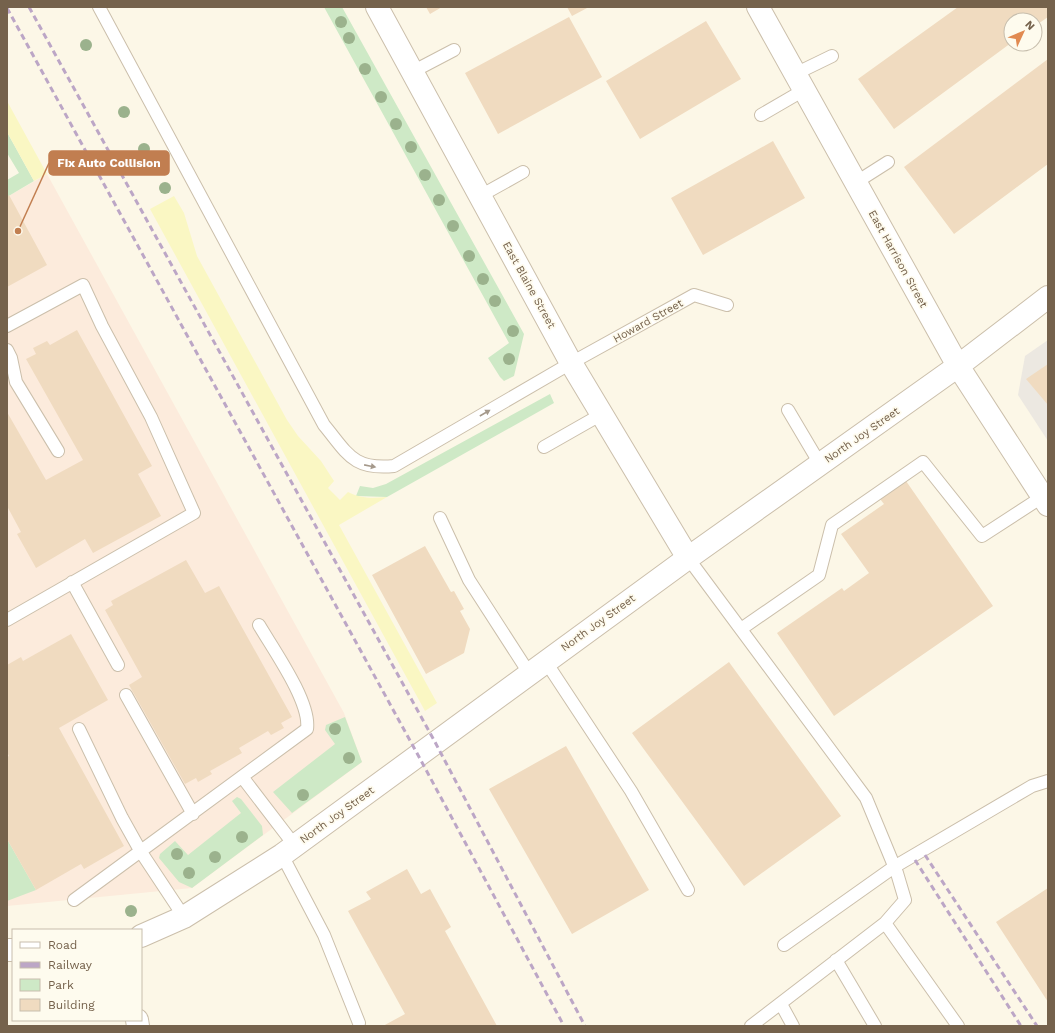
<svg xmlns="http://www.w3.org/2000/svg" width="1055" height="1033" font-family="'Work Sans',sans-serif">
	<rect width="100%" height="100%" fill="#fcf7e7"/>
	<path fill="#fcebdc" d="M47,174L344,713L362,762L192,888L7,906V197Z"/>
	<path fill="#ece8e1" d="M1048,340V441L1018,395L1025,356Z"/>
	<path fill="#cee9c6" d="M324,7H342L524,334L514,376L504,381L500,377L488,358L509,343Z
		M7,132L34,181L7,197V180L19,173L7,153Z
		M550,394L554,403L387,497L356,496L360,486L373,488L386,484Z
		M345,717L362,762L292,813L273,792L335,744L325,730L326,725Z
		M237,797L241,799L262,826L263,835L192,888L179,882L159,858L160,854L175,841L188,855L241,813L232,801Z
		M7,839L36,890L7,901Z"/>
	<path fill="#faf7c3" d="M7,101L47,174L34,181L7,132Z
		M174,196L184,213L197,256L287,420L298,436L321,461L334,481L328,488L340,500L348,492C361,499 373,498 387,497L339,525L437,703L425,711L150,209Z"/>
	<path fill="#f0dbc0" d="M426,7H442L430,14Z
		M567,7H589L572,16Z
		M958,7H1048V17L1035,26V20H1011V43L894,129L858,79Z
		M569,17L602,77L498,134L465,73Z
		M706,21L741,79L640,139L606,81Z
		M1048,59V164L954,234L904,167Z
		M773,141L805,198L703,255L671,198Z
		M9,195L47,265L7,287V197Z
		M77,330L152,466L138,474L161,516L93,553L85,539L36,568L17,534L21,532L7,506V412L46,480L83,460L26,359L36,354L33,348L47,341L50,345Z
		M1048,364V405L1026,379Z
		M906,481L993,606L834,716L777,633L842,588L844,591L869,573L841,534L884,504L880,499Z
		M425,546L451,592L454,591L464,609L460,611L470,629L464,653L426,674L372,575Z
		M186,560L205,593L219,586L292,717L281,723L284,728L271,735L268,731L239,748L242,753L210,771L212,774L198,782L196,778L185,784L129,685L142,677L105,610L113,605L111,601Z
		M71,634L108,700L59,728L124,846L84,869L81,864L36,890L7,839V757L9,756L7,752V665L21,657L23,661Z
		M729,662L841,816L744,886L632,733Z
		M566,746L649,890L572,934L489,789Z
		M407,869L421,894L430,889L451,927L445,931L497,1026H383L405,1014L348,911L371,899L366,892Z
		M1048,888V1002L996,922Z"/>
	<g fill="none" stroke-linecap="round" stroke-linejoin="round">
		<g stroke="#cbbfab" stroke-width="14">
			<path id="service" d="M99,7L324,425C348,454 353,470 394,466L571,363L694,295L727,305
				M412,72L454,50
				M795,74L832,56
				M761,115L804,90
				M855,183L888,162
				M480,196L523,172
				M7,326L83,285L102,326L151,417L194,513L7,620
				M7,350L11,358L16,382L58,451
				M788,410L820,464
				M544,447L602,414
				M440,518L469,580L529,673
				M688,558L866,798L897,873L905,900L885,923L751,1026
				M72,582L118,665
				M741,629L819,575L832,525L923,462L982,536L1042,497
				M546,662L631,791L688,890
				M126,695L193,814
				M79,729L122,818L141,852L184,917
				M243,778L295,846
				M282,855L324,935L359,1023
				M74,900L307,729C311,702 273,649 259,625
				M885,923L958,1026
				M784,945L894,867L1032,786L1048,781
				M836,960L875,1026
				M781,1004L793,1026"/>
		</g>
		<g stroke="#cbbfab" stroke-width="24">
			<path id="minor" d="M377,7L571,363L688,558
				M137,1020L138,1026"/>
		</g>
		<g stroke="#cbbfab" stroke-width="24">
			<path id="tertiary" d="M758,7L958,366L1048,505
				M141,936L184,917L282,855L688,558L958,366L1048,297
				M7,950H13"/>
		</g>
		<use href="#service" stroke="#fff" stroke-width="12"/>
		<use href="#minor" stroke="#fff" stroke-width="22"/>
		<use href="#tertiary" stroke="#fff" stroke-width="22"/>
		<path stroke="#bca6c6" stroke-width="3" stroke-dasharray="6 4" stroke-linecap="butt" d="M29,7L435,742L585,1026
			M7,8L418,755L564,1026
			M925,855L1037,1026
			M915,860L1021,1026"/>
	</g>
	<g fill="#9bb28d">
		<circle cx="341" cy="22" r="6"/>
		<circle cx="349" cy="38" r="6"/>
		<circle cx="86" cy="45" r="6"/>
		<circle cx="365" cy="69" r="6"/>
		<circle cx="381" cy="97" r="6"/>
		<circle cx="124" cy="112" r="6"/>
		<circle cx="396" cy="124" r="6"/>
		<circle cx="411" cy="147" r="6"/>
		<circle cx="144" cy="149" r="6"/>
		<circle cx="425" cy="175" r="6"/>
		<circle cx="165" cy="188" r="6"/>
		<circle cx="439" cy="200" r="6"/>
		<circle cx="453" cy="226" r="6"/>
		<circle cx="469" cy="256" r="6"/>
		<circle cx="483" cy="279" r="6"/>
		<circle cx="495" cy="301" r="6"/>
		<circle cx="513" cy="331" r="6"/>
		<circle cx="509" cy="359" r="6"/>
		<circle cx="335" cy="729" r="6"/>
		<circle cx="349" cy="758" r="6"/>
		<circle cx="303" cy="795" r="6"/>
		<circle cx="242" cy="837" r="6"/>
		<circle cx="177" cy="854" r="6"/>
		<circle cx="215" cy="857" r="6"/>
		<circle cx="189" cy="873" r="6"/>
		<circle cx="131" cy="911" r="6"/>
	</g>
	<defs><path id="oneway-solid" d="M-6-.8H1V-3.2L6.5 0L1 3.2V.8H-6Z"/></defs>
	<g fill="#a5998b">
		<use href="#oneway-solid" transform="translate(485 413) rotate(-30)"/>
		<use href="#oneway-solid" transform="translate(370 466) rotate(11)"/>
	</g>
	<g text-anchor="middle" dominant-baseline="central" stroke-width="3.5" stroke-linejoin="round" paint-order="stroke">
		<g font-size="11" fill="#75624c" stroke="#fefbee">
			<text transform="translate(898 259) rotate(61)">East Harrison Street</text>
			<text transform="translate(529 285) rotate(61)">East Blaine Street</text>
			<text transform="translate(648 321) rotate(-29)">Howard Street</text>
			<text transform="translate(862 435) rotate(-35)">North Joy Street</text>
			<text transform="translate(598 623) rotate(-36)">North Joy Street</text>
			<text transform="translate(337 815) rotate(-36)">North Joy Street</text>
		</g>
	</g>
	<path fill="none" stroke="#c17e50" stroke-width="1.5" d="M18 231L49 163"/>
	<circle fill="#c17e50" stroke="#fefbee" stroke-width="1.5" cx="18" cy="231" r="4"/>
	<rect fill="#c17e50" stroke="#c17e50" stroke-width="1.5" x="49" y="151" width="120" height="24" rx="4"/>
	<g font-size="12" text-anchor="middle" font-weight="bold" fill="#fff">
		<text x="109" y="167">Fix Auto Collision</text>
	</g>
	<rect width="1055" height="1033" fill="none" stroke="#75624c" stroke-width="16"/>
	<rect x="12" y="929" width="130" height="92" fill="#fefbee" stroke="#c7bead"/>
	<rect x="20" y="942" width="20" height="6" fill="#ffffff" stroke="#c7bead"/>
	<text x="48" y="949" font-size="12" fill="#75624c">Road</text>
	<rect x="20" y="962" width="20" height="6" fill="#bca6c6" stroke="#c7bead"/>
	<text x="48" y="969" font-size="12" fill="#75624c">Railway</text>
	<rect x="20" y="979" width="20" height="12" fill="#cee9c6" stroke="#c7bead"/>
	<text x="48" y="989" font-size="12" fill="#75624c">Park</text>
	<rect x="20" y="999" width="20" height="12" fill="#f0dbc0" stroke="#c7bead"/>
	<text x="48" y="1009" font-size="12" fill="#75624c">Building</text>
	<g transform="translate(1023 32) rotate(46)"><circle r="19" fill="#fefbee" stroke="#c7bead"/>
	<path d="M0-3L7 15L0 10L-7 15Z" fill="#e18a51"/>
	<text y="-6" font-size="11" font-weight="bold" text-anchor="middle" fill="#75624c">N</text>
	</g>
</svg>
